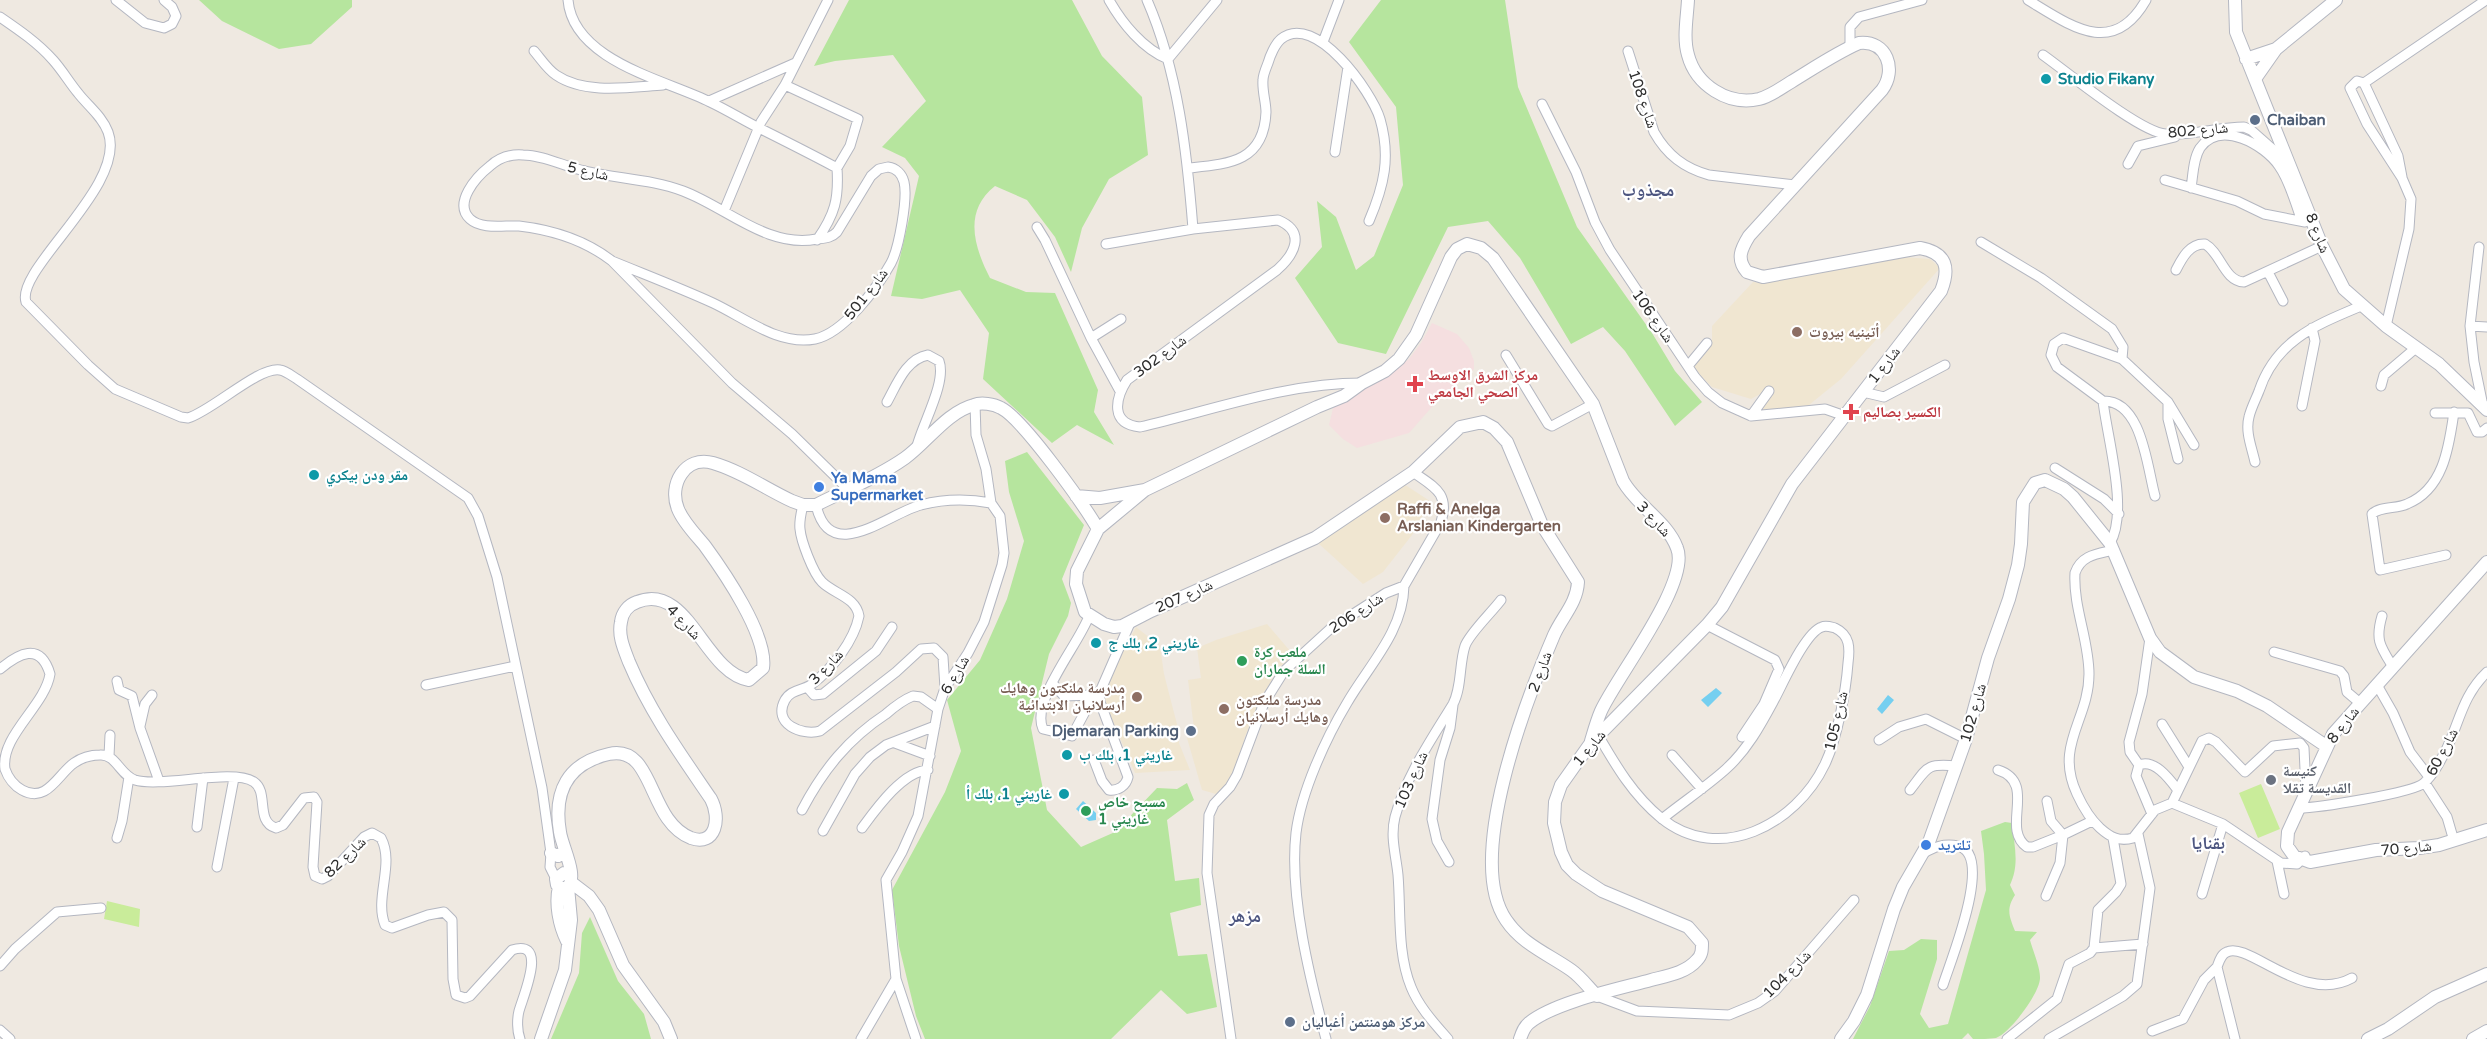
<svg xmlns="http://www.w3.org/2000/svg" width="2487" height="1039" font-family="'Varela Round','Noto Naskh Arabic',sans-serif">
	<rect width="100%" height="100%" fill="#efe9e1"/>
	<path fill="#f0e6d1" d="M1902,257L1930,259L1940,268L1841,379L1804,409L1752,416L1771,388L1751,399L1712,387L1693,368L1712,339V326L1753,282L1761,283Z
		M1399,481L1430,501L1412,535L1383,572L1363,584L1317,542Z
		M1267,624L1297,659L1262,695L1244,739L1245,747L1231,783L1216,794L1202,790L1187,738L1195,737L1188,680L1201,678L1197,648L1216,640Z
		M1136,627L1160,646L1164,674L1179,732V743L1190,770L1135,773L1105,703L1106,684Z"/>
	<path fill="#f5dfe0" d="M1432,323L1457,334L1469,348L1474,361V369L1438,400L1409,433L1357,448L1343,439L1329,425L1334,404L1376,383L1409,359L1421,343Z"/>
	<path fill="#b6e59e" d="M199,0H352V7L311,44L279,49L222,21Z
		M849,0H1072L1102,56L1142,97L1148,155L1109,179L1082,228L1071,272L1055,237L1027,200L995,186C963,211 974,247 990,278L1026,292L1055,293L1098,390L1094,412L1114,445L1077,425L1052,443L983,379L989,333L960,290L922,299L891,296L919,176L905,158L882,147L926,101L893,55L835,61L814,66Z
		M1381,0H1505L1518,87L1577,227L1652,333L1675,371L1702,402L1675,426L1625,351L1603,327L1571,344L1520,258L1488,221L1448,227L1386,354L1338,343L1295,278L1322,247L1317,201L1336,217L1356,270L1374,256L1403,185L1396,107L1349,42Z
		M1027,452L1084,525L1062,579L1071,603L1068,616L1049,654L1031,728L1047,810L1081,847L1115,832L1157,788L1177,789L1187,783L1194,800L1167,820L1175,881L1199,878L1201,905L1170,913L1178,956L1207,954L1217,1007L1187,1014L1161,990L1111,1039H925L916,1016L899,946L892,890L945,792L961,751L947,700L980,660L1007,599L1024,541L1009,492L1005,461Z
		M2005,822L2012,823C2014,845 2020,864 2010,885L2015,895C2006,909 2009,916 2015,931L2037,932L2030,940C2033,951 2040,967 2040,977C2041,992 2010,1033 1996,1038C1990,1039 1980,1039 1973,1039L1968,1033L1962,1039H1853L1870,1006L1889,951L1904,950L1921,939L1937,940V959L1920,1014L1929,1028L1948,1024L1986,890L1984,854L1981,831Z
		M590,917L618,981L644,1014L651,1039H551L579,973L582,933Z"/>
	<path fill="#c9ec9a" d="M2261,784L2280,829L2258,838L2239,793Z
		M107,901L140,909L139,927L104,919Z"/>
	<path fill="#75cff0" d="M1716,688L1722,693L1708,707L1701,700Z
		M1888,695L1894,700L1882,714L1877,709Z
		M1083,801L1096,813V820L1089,821L1076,809Z"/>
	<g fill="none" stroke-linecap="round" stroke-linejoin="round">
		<g stroke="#b4b7c1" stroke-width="11">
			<path id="street" d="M116,0L145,23L164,28L172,24L176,16L172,7L164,0
				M568,0C573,61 666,80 710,102C727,110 743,120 759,128C785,141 811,154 837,168
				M1109,0C1122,23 1143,49 1168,59
				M1147,0C1178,71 1187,152 1193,229
				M2028,0C2071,26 2113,58 2146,0
				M0,17C19,30 38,43 53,60C62,70 69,82 78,93C88,106 102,116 108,132C128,185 15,269 26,302L88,365L115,389L181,417L188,418C212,411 259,366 280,370C286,371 292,376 297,379L468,498L478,516L497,577L542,788L551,853L550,867L556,879
				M1323,42L1339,0
				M1850,47V27L1859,17L1922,0
				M534,51C541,59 547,69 556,75C585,95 631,87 663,85
				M1628,51L1654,132C1667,155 1684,168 1709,175L1795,185
				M2043,55C2067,72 2141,133 2166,134C2192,136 2218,127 2244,127L2251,130L2287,162
				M1168,59L1217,0
				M2364,83L2398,156L2402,177
				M785,85L858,119L850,146L837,168
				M709,101L795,63
				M1542,104L1576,172L1595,222L1610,250L1695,377L1708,392L1722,403L1751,416L1825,409L1845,416
				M1335,152L1348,67
				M2128,164L2138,146L2175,137
				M1189,168C1229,164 1264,162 1266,112C1266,102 1262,91 1263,80C1263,75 1266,68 1268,63C1270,56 1275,44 1281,39C1315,11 1372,92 1380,119C1391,157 1384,186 1369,221
				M2165,180L2237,201L2264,214L2305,222
				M2191,188C2193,176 2193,159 2200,148C2220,119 2265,145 2279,166C2290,181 2295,203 2302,221
				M724,211L761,122L785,85L828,0
				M1037,227L1045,240L1091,338L1120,391
				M817,240C835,214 839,199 837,168
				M1981,242L2041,278L2112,329L2123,347L2122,359L2063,338L2054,344L2051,355L2057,367L2103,401C2107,437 2129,512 2110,543
				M1106,244L1193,229L1278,220C1307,232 1294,255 1277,270L1127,380C1115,399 1110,424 1140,427C1213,410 1286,383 1362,383
				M2479,247L2470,326L2474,362L2483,406
				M612,261C646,275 680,288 713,303C745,318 779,346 815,339C844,333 877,288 891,263C899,248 908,198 904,182C902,174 896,168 888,167L879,169L871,176L837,232C831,238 826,238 817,239C768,249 726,207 683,191C651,179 618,179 585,171C565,167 544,155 523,155C511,154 499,158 490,166C476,177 453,203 470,219C482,230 505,225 519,226C553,230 585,240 612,261L732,383L792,434L848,489
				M2176,270C2182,258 2190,243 2205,244C2221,253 2224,281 2244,282L2322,246
				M2268,272L2283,301
				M2386,326L2409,229L2411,199L2402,178L2367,124L2350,88L2357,81L2364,83L2486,0
				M2470,326L2487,327
				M1091,338L1121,319
				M1506,355L1548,424L1552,426L1593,404
				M2122,359L2168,402L2194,445
				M1688,366L1707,343
				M2381,386L2384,375L2417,347
				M1863,392L1884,397L1945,365
				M2103,401C2142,400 2147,467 2155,496
				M887,402C897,384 906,359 928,355L939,361C947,383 921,426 916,450
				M2168,402V419L2178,459
				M975,404L976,435L986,469L991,503
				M2302,406L2315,341L2312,328
				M2435,413H2468L2477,432H2482L2487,428
				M1751,416L1769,391
				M2255,462C2252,448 2245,432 2249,417C2251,408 2256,399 2259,391C2276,340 2316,325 2361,306
				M2055,468L2104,499L2119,514
				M803,505C801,513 799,521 800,529C801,541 813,573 822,582C834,594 856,597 859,616C854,641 832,669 812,684C803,691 791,689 785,700C772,724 802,736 820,731L896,672L921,649L934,648L943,657L945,688
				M816,505C830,567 890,512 921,505C944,499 969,499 991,503L1000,516L1004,553L1002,565L984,622L968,653L945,688L938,709L918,816L902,852L886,880L896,979L916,1039
				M2114,550C2097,554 2081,555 2075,573C2073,607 2089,640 2089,674C2089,720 2054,745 2077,794C2083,807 2089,818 2100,828C2110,837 2119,842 2133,838L2155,810L2172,803
				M2446,555L2380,570L2372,514C2380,506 2397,509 2407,504C2444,489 2449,446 2454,412
				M1089,616C1079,644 1030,701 1043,729L1072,736L1094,695L1099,691
				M2382,616C2375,640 2380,646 2393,667
				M1707,625L1775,660L1779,669L1764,704L1742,737
				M2274,652L2340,671L2344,676L2347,692L2360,703
				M0,669C18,654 40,641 50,674C45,706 0,736 5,769C8,778 15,786 22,790C47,804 58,774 74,763C81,758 91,755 100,755C116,754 120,775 135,780C161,788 233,768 254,782C269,792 255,822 276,828L283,825L304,798L314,797L317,802L313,867L315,876L322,879L328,876L364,837L372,833L381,838C395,864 374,898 385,925L392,928L428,915L444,912L452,920L453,979L456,995L465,998L470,996L512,950C549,938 523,996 519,1011C517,1019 517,1031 520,1039
				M117,681L119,690L132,696L140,728L159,781
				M1053,684L1064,696L1094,695
				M426,685L515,666
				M2377,685L2393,713L2410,752L2429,777
				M807,687L814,695L823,694L876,651L892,627
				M2162,724L2189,767
				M140,726L145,704L152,695
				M1598,735C1616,766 1633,795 1661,818C1719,865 1796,825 1825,764C1837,739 1846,691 1848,663C1850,648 1850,635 1835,628C1831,627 1826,625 1822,627C1805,632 1782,686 1773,702C1760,726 1747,750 1726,769C1706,787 1683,802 1662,819
				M1879,740L1899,727L1926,719L1966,739
				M895,743L930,756
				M1672,755L1702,789
				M109,756L110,735
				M1094,760L1102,781L1109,790C1118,791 1126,786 1128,777L1100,702L1099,694L1130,623
				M2139,765L2130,752L2129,742L2142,694L2150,638
				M2139,765L2136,776L2152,814
				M2139,765C2154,759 2168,777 2177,789
				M1998,770C2038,783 2000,828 2027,847H2033L2063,835L2051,821L2047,801
				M2425,783L2447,817L2454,841
				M1910,790C1928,767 1926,763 1956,766
				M2172,803L2202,741L2209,738L2216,742L2245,772L2273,746L2300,743L2304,748L2306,791
				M2172,803L2223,824L2281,863L2297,864L2305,856
				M2299,808C2317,808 2413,793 2424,783C2434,774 2441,760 2447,748C2460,720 2463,695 2487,672
				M802,810C823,770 848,739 886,714C894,707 903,700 913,696L921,697L938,709
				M197,827L203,778
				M862,828C876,809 903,771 928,770
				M823,831L855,774L870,757L886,745L935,726
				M117,838L122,821L129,777
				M1922,854C1934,847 1944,843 1958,846C1995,854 1950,962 1943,985
				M2277,861L2284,894
				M1449,862L1437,841L1432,819L1440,760L1450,728L1453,705
				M217,867L234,778
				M2202,894L2223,824
				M2046,896L2060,863L2063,835L2092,821
				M2094,948L2143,944
				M0,966L15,949L57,912L101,908
				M1597,996L1637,1011L1729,1015L1758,1003L1775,991L1854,900
				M0,1030L10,1039
				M2152,1031L2183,1019L2204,980L2217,967
				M861,1039L896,979
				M1231,1039L1207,873L1209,815L1214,804L1230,787L1237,775L1264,703L1284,671L1330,629L1386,593L1404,586L1441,522C1450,493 1434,487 1413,472
				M1326,1039C1310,979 1289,895 1296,833C1301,792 1326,738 1347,703C1369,665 1403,632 1404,586
				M1448,1039C1434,1023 1419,1007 1411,987C1397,953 1401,911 1398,875C1396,855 1390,837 1395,817C1406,776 1431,740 1453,704C1462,687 1459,664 1465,646C1469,634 1492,612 1501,600
				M2007,1039L2057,999L2069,964L2090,953L2094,948L2098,910L2116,892L2121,884L2113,838
				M2049,1039L2123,996L2137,984L2150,888L2138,834
				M2235,1039L2217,967C2219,962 2221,954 2227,952C2249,941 2303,1005 2352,978"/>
		</g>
		<g stroke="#b4b7c1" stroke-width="14">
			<path id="secondary" d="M2235,0L2236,32L2322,246L2344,289L2386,326L2439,364L2487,410
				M2246,59L2276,49
				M2255,79L2276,49L2336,0
				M1145,490L1098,529L1077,571L1076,584L1085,612L1104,624L1114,627L1122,626L1151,611L1315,538L1413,472L1460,427L1483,422L1494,428L1507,442L1542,525L1578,582C1577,603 1562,617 1554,635C1527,698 1464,859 1506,920C1522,944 1548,954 1571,970C1581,977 1588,987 1597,996
				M1076,496L1100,498L1145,490L1317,407L1344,396L1362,383L1385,371L1399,359L1416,335L1451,257L1457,249L1467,244L1481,248L1493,258L1593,404L1623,481C1637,506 1667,521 1677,548C1691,582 1617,676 1601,711C1597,720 1594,731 1591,741
				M2487,562L2333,734L2288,832L2287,846L2294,856L2310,862L2376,850L2419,848L2439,845L2487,830
				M551,853L558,856L565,851
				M570,876L564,873L556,879L557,885L561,888H567C579,877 562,847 560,832C553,791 568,763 609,754C655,744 647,821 691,838C716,847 721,818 711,799C681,755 650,712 629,662C624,649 618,636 621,622C622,613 628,605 637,602C688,581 704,673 749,680L763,668C768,636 724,572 705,546C696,535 683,522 678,509C668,485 685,455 713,463C741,471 766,489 792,501L803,505H816C846,490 878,477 905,458C927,442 947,412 974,405C981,402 994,404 1001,408C1023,419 1084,505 1098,529
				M572,883L589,896L599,910L623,965L664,1022L671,1039
				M559,887C555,903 559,925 567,941
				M541,1039L565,970L571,920L568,887
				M1520,1039C1522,1033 1524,1027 1529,1023C1555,1002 1618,989 1651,980C1666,976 1686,973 1697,960C1702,955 1702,950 1702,943L1688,927L1602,891L1576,874L1567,865L1561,852L1554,823L1555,802L1561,785L1590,744L1707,625L1722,607L1792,484L1941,291C1950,268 1947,253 1920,248L1763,277L1747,272C1736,259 1741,249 1749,236L1882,90C1897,70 1887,40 1859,43C1836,53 1814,68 1791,82C1781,88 1771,96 1759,99C1728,106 1696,85 1688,55C1683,38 1687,18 1688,0
				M1841,1039L1854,1021L1867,995L1894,909L1903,887L1929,842L1966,739L1988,658L2009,599L2018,565L2021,544L2023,502L2035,483L2045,480L2064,489L2073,497L2110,543L2150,638L2160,652L2194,677L2237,691L2267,706L2326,746
				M2368,1039L2388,1029L2435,997L2487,974
				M2473,1039L2487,1031"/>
		</g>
		<use href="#street" stroke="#fff" stroke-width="9"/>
		<use href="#secondary" stroke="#fff" stroke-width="12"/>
	</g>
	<g fill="#0f9aa8" stroke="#fff" stroke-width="2">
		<circle cx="2046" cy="79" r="6"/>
		<circle cx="314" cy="475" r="6"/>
		<circle cx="1096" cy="643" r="6"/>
		<circle cx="1067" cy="755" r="6"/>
		<circle cx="1064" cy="794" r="6"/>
	</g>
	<g fill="#5c6f8a" stroke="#fff" stroke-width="2">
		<circle cx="2255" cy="120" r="6"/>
		<circle cx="1191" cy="731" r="6"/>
		<circle cx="1290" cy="1022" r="6"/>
	</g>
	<g fill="#8d6e63" stroke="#fff" stroke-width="2">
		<circle cx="1797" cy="332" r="6"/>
		<circle cx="1385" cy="518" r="6"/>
		<circle cx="1137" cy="697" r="6"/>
		<circle cx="1224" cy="709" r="6"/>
	</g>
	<g fill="#e0444e" stroke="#fff" stroke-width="2">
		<path d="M1412 375h6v6h6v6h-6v6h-6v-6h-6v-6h6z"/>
		<path d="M1848 403h6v6h6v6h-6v6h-6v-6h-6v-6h6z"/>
	</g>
	<g fill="#3f7fe0" stroke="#fff" stroke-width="2">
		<circle cx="819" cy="487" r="6"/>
		<circle cx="1926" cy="845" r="6"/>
	</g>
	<g fill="#2e9e5b" stroke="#fff" stroke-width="2">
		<circle cx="1242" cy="661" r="6"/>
		<circle cx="1086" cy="811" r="6"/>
	</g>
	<circle fill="#6b7280" stroke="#fff" stroke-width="2" cx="2271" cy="780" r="6"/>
	<g text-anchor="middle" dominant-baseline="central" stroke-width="4.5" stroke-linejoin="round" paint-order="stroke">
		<g font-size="15" font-weight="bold" fill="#0d838f" stroke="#fff" text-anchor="start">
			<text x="2058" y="79">Studio Fikany</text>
			<text x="326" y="475">مقر ودن بيكري</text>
			<text x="1108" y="643">غاريني 2، بلك ج</text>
			<text x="1079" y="755">غاريني 1، بلك ب</text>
			<text x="1052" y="794" text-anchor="end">غاريني 1، بلك أ</text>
		</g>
		<g font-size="15" fill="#2e2e2e" stroke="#fff">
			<text transform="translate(1643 99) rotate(71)">شارع 108</text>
			<text transform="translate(2198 130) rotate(-5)">شارع 802</text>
			<text transform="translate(588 171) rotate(13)">شارع 5</text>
			<text transform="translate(2318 233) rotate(68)">شارع 8</text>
			<text transform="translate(866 294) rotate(-52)">شارع 501</text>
			<text transform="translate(1653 316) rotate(55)">شارع 106</text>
			<text transform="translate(1160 356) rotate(-36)">شارع 302</text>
			<text transform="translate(1884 365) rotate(-52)">شارع 1</text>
			<text transform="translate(1654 519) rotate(47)">شارع 3</text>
			<text transform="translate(1184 596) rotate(-24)">شارع 207</text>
			<text transform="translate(1356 613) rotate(-33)">شارع 206</text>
			<text transform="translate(684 622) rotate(46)">شارع 4</text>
			<text transform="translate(826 667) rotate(-46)">شارع 3</text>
			<text transform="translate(1540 672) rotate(-70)">شارع 2</text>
			<text transform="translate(955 675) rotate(-60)">شارع 6</text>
			<text transform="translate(1973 713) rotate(-74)">شارع 102</text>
			<text transform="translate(1836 721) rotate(-77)">شارع 105</text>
			<text transform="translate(2343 725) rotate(-52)">شارع 8</text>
			<text transform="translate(1589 748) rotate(-50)">شارع 1</text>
			<text transform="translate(2442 752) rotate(-62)">شارع 60</text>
			<text transform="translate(1411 780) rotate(-66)">شارع 103</text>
			<text transform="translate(2406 848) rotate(-5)">شارع 70</text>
			<text transform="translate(345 857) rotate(-44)">شارع 82</text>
			<text transform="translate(1787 974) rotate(-45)">شارع 104</text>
		</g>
		<g font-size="15" font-weight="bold" fill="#4e5e75" stroke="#fff" text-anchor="start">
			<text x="2267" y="120">Chaiban</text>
			<text x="1179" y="731" text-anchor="end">Djemaran Parking</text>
			<text x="1302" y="1022">مركز هومنتمن أغباليان</text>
		</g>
		<g font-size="15" font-weight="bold" fill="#785e54" stroke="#fff" text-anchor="start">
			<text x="1809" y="332">أتينيه بيروت</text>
			<text x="1397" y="509">Raffi &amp; Anelga<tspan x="1397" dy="17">Arslanian Kindergarten</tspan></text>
			<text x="1125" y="688" text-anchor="end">مدرسة ملنكتون وهايك<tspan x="1125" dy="17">أرسلانيان الابتدائية</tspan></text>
			<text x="1236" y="700">مدرسة ملنكتون<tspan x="1236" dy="17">وهايك أرسلانيان</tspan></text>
		</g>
		<g font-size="15" font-weight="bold" fill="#be3a42" stroke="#fff" text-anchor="start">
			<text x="1428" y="375">مركز الشرق الاوسط<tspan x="1428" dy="17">الصحي الجامعي</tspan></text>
			<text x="1863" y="412">الكسير بصاليم</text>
		</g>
		<g font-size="15" font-weight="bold" fill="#366cbe" stroke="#fff" text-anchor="start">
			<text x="831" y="478">Ya Mama<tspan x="831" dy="17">Supermarket</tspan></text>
			<text x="1938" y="845">تلتريد</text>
		</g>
		<g font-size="15" font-weight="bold" fill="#27864d" stroke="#fff" text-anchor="start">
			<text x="1254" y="652">ملعب كرة<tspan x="1254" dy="17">السلة جماران</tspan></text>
			<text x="1098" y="802">مسبح خاص<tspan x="1098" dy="17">غاريني 1</tspan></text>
		</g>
		<g font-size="15" font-weight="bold" fill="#5b616d" stroke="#fff" text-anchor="start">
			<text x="2283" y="771">كنيسة<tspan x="2283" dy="17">القديسة تقلا</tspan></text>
		</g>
		<g font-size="18" font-weight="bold" fill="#4d5680" stroke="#fff">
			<text x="1648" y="190">مجذوب</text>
			<text x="2208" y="843">بقنايا</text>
			<text x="1245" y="916">مزهر</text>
		</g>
	</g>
</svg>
